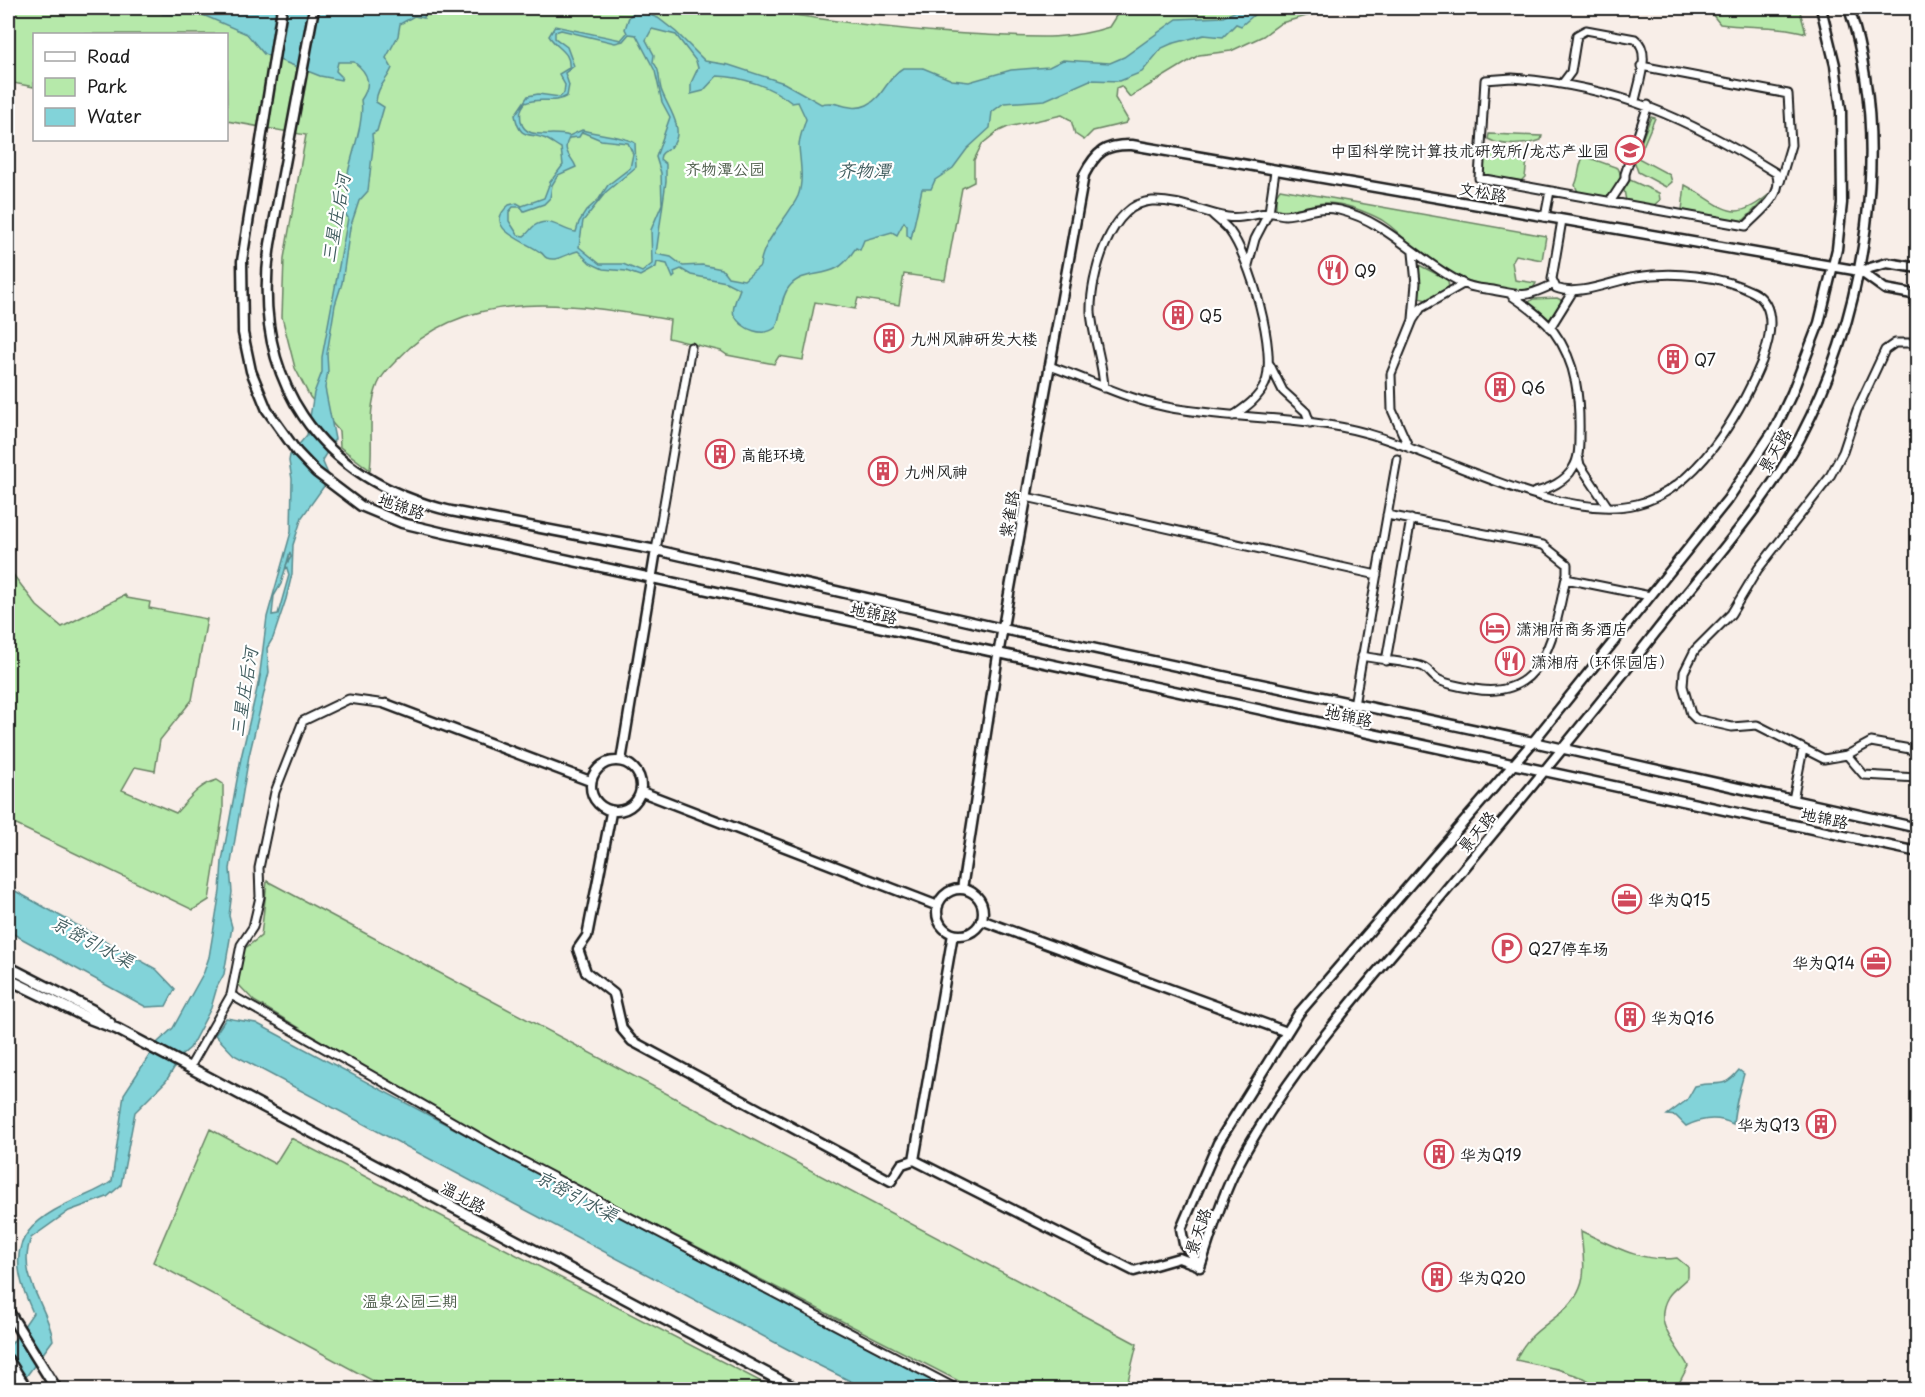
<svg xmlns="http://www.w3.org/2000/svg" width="1925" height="1397" font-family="'Playpen Sans','LXGW WenKai TC',sans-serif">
	<rect width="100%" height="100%" fill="#f8eee8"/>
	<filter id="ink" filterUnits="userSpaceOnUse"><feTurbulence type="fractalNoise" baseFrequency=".0167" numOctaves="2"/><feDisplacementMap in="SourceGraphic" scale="12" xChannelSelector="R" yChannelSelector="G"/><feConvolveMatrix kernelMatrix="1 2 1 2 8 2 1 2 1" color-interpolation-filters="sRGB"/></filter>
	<g filter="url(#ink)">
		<path fill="#b6e9aa" stroke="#698263" stroke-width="1.5" d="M8,8H750C828,21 907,32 987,35C1030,37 1067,41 1109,27L1121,8L1156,14L1181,8H1336L1281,23L1263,36L1231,51L1199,55L1130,97L1121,86L1116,88L1115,98L1128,120L1126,123L1093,131L1084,140L1075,134L1071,120L1062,115L1008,127L997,132L982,144L974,160V182L962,188L945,280L904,274L899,305L858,298L855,309L815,302L803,360L779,356L774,364L727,355L721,351L668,338L670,320C579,304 468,284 398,359C390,367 382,374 378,384C366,413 374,441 370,470L340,447L339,431L310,397L295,368L282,317L284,258L306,135L227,121L226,34H34V87L8,82Z
			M1707,8H1799L1806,33C1778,25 1749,28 1720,24Z
			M1651,117L1655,118L1638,158L1670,175L1672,182L1666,187L1638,172L1634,160Z
			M1489,134L1542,136L1541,140C1527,145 1502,147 1488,139Z
			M1486,151L1528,152L1525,177L1521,181L1483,175V155Z
			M1584,156L1618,168L1621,175L1617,191L1611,197L1578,192L1575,185C1580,175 1578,164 1584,156Z
			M1630,180L1659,193L1660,200L1654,205L1626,201L1624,190Z
			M1685,185C1725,206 1731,228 1773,191L1743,221L1682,210Z
			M1280,189L1546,236L1542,260L1516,255L1512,262L1515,280L1536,283L1531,292C1489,292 1449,277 1417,250C1403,239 1391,223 1374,216C1361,210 1341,203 1326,203C1311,203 1291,213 1276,209V195Z
			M1419,265L1448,280L1449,288L1427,300L1419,298Z
			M1557,298L1561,300V303L1549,320L1528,303L1533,299Z
			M8,568L37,606L62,627L125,595L127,598L150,602L149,608L207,619L192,700L160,740L155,771L135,767L122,790L176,813C189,799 198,785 217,780L223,784V812L209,900L193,910L8,821Z
			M267,881L1137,1344L1126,1389H974L480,1135L254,1001L237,983L244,949L261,936Z
			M210,1129L275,1164L291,1138L775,1389H388L153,1262Z
			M1581,1231C1613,1246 1642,1263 1677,1258L1688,1267V1277C1682,1284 1672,1290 1668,1297C1652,1324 1676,1343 1688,1366L1676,1389H1603L1584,1378L1557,1369L1516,1360C1530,1324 1568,1319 1580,1288C1587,1271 1582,1249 1581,1231Z"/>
		<path fill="#82d3d9" stroke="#598a8d" stroke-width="1.5" fill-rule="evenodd" d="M148,8H426L424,18L414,16L400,24L398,36L386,58L392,68C387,81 377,86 376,102L384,107L377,131L372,134L373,147L368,191L359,201L350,228L342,283L335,305L327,354L328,371L325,388L335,439L322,460L328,474L327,482L302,517L293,545L292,574L286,599L273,638L267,648L269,672L249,756L230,869L232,892L229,916L232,927L224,974L217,987L211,1008L190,1048L182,1055L166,1081L135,1112L121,1185L107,1197L69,1211L31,1238C16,1277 48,1305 53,1340L17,1389L8,1390V1349L33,1313C6,1253 15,1227 75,1200C88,1194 101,1190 112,1181L124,1094L158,1042L173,1028L204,972L209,957L220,891L222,861L241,758L259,680L267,617L291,532L292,479L289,461L290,455L307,435L314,393L322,372V357L348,218L344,212C355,200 344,191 347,178C351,155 365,122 361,100C371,85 370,74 354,62H338L336,71L342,77L341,80L320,76L264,54L247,34L203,15L163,14ZM290,552L291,557L286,565L289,575L278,614L272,615L274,596L281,584Z
			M1243,8H1262L1241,26L1236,24L1223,37L1204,35L1171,44L1162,48L1142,72L1120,81L1090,80L1045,100L1004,103L992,112L990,128L967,149L953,168L935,180L931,189H922L911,239L907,235V226L904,222L897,235L892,232L864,240L860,250L856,248C850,255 847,263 837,268C821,277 802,271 789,287C780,298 782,314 776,327C764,338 742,330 734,315C731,309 738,294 740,289L726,282L691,275L681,269L674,272L675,276L673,278L667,264L657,262L656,267L640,276L626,271L603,269L590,263L578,251C568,253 557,262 547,258C543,256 544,254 540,252C528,242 480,229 509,205L517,203L522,206L544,198L550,182L563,165L561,148C557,146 552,142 548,140C530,131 520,142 515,115L528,96L538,94L560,97L564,93L565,85L559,74L569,68C571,51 557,49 549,36L555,26L621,40L627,33L625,29L629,17L636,10L639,11L658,18L676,32L705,61L729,65L784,83L821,104C837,99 850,113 867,105C883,98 888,76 903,68H923L952,80L969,82L1011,70L1049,67L1063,60L1110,63L1124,57L1177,19L1223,17ZM652,29L676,35L696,61L698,68L691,83V94L703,91L717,76C744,77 772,87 792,103L798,102L806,119C804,127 799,137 799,146C800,162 804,180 798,196C788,218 762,241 760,266L744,280L728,277L722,269L702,265L683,266L671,257L656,254L666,181V164L660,159L661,155C664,150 669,150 672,146C687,129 665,104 661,89C658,79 661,70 653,62L654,55L646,40ZM561,30L615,43L623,41L629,34L636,35L655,71L662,102L670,117L656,157L661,173L662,204L651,230L652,264L642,272L623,264H600L579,247L583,221L606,192L636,167L635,143C626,136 595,134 582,130L569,136C554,130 525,142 521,121C520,114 520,109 525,103C540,96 553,105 567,96L569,85L565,73L574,66L567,47L555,38V32ZM582,132L601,140L628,143L633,154L630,168L608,185L599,199L586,211L579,222L576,232C562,231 549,215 534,226C530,229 529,233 524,236L518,235L509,221V212L513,207H521L524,211L544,204L550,198L552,185L558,175L576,167C572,156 561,152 569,138L579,137Z
			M8,887L156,969L175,989L166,1006L146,1007L8,931Z
			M226,1018L256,1023L524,1166L954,1389H866L808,1360L234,1055L215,1035Z
			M1739,1070L1744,1074C1739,1090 1735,1106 1733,1124C1718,1116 1702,1118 1686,1126L1676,1116L1667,1115L1687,1100L1695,1086C1718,1080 1722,1091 1739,1070Z"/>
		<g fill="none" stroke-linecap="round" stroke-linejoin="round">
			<path stroke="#598a8d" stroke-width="2" d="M258,687L260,675"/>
			<g stroke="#1c1c1c" stroke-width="11">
				<path id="minor" d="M1641,66L1788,94L1791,145L1780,182
					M1512,78C1618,86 1687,118 1776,173C1785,195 1760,211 1746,226L1479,178L1485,80Z
					M1562,84L1571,72L1577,35L1586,30L1635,39C1652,51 1638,84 1635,101
					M1610,202L1625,179V174L1648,105
					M1212,214C1217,219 1224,224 1229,230C1250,257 1278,353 1265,384C1258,399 1246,407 1233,416
					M1545,217L1550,191
					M1248,265L1255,239L1269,212L1275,171
					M1512,296C1527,306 1543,318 1554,332C1577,363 1580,399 1579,437C1579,447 1579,459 1573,468C1566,481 1549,489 1535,492
					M1413,319L1416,283L1413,253
					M1550,328L1573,291
					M1918,343H1895L1885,350L1857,410L1843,452L1829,478L1758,569L1731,614L1695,650L1684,672L1683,686L1691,714L1696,719L1732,727L1757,725L1824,759L1847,755L1864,775L1918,778
					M1270,365L1283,391L1306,412L1310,423
					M1049,366C1089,379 1125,399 1167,407C1233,420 1302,415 1366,433C1443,454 1559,523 1637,504C1697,490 1740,413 1762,361C1770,339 1778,305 1753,292C1720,275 1672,271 1636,277C1612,281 1578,297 1556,288L1552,279L1562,220
					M1104,388C1103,362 1093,338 1091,312C1090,277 1110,203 1152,201C1179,200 1201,212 1227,217C1243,220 1257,212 1272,213C1276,213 1281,215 1285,215C1304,214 1319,205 1339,210C1389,222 1417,261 1462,283C1473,289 1483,288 1493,290C1524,296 1524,298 1554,284
					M1409,448L1392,410L1391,374L1413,320L1421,308L1463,284
					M1578,456L1580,465L1608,507
					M1026,497L1377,575
					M656,550L691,347
					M1566,579L1650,596
					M1362,656C1374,659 1419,663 1425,668C1430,671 1433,677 1439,680C1449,685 1463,687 1474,689C1548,702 1555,627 1567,573V564L1543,545L1387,515
					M1386,661L1411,519
					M1354,705L1397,459
					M1847,755L1871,742L1910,749L1918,756
					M1793,800L1803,749
					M231,995L509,1154L959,1390
					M190,1067L231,995L241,945L253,927L260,897L259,868L275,792L303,721L349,699L386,704"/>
			</g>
			<g stroke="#1c1c1c" stroke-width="13">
				<path id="tertiary" d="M282,8L242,261L243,333L251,371L267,410L297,452L316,472L361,506L402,523L444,533L1918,852
					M314,8L270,244C251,379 317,479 451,511L656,550L1003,629L1533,742L1918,828
					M1860,271L1887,263L1918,268
					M386,704L590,781
					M621,761L656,550
					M591 786a25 25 0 1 1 50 0a25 25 0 1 1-50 0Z
					M642,792L938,906
					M611,813L587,936L578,949L586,972L614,994L622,1029L632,1041L891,1181L902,1164L914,1160L1134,1271L1179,1258L1200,1266
					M962,889L998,655L1084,175C1096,152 1105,144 1132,145L1860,271L1885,289L1918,295
					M937 912a23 23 0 1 1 46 0a23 23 0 1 1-46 0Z
					M981,920L1287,1032
					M914,1160L953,934
					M1200,1267L1184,1244L1181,1229L1218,1143L1299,1013L1533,742L1728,499L1776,427L1792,393L1819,323L1837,249L1842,203L1841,110L1835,65L1821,8
					M1200,1267C1212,1232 1222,1195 1239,1163C1287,1074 1356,997 1421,920C1501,824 1582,727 1659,628C1707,567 1763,507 1800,438C1866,312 1893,145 1849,8"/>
			</g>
			<g stroke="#1c1c1c" stroke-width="14">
				<path id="secondary" d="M8,967L92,1010L110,1023
					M8,979L88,1018L117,1029L798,1390
					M8,1311L57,1390
					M8,1360L27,1390"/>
			</g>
			<use href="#minor" stroke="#fff" stroke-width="7"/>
			<use href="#tertiary" stroke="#fff" stroke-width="8"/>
			<use href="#secondary" stroke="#fff" stroke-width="9"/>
		</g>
	</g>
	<defs>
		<g id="university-ring" transform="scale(1.5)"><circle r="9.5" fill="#fff" stroke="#d1495b" stroke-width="1.5"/><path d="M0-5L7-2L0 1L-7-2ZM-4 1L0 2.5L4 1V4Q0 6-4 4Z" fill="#d1495b"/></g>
		<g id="restaurant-ring" transform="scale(1.5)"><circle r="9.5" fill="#fff" stroke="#d1495b" stroke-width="1.5"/><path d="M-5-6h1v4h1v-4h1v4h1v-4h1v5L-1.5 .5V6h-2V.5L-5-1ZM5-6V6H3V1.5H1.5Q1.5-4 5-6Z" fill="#d1495b"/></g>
		<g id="building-ring" transform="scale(1.5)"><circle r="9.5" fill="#fff" stroke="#d1495b" stroke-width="1.5"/><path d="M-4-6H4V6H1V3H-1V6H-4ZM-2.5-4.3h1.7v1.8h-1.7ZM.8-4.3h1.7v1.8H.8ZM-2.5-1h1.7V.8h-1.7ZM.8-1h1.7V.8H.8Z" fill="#d1495b"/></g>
		<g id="hotel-ring" transform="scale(1.5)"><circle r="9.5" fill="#fff" stroke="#d1495b" stroke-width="1.5"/><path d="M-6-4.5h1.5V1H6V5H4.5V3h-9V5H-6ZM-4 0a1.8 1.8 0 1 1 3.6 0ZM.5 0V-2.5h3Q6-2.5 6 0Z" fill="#d1495b"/></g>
		<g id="office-ring" transform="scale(1.5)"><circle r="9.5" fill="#fff" stroke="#d1495b" stroke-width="1.5"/><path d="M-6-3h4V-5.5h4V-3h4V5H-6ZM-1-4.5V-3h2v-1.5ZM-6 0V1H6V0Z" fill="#d1495b"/></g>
		<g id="parking-ring" transform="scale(1.5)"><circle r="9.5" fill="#fff" stroke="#d1495b" stroke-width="1.5"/><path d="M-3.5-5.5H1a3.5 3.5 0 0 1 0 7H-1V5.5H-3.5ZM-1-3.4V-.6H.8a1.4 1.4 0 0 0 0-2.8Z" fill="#d1495b"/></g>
	</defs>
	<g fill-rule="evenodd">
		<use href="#university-ring" x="1630" y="150"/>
		<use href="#restaurant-ring" x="1333" y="270"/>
		<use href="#building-ring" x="1178" y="315"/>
		<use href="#building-ring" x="889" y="338"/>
		<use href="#building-ring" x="1673" y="359"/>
		<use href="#building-ring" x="1500" y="387"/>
		<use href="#building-ring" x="720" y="454"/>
		<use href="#building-ring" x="883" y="471"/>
		<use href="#hotel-ring" x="1495" y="628"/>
		<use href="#restaurant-ring" x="1510" y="661"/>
		<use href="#office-ring" x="1627" y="899"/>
		<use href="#parking-ring" x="1507" y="948"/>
		<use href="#office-ring" x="1876" y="962"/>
		<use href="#building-ring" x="1630" y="1017"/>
		<use href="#building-ring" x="1821" y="1124"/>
		<use href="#building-ring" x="1439" y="1154"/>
		<use href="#building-ring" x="1437" y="1277"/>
	</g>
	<g text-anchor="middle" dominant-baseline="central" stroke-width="4.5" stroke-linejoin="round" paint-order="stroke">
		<g font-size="16" fill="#1c1c1c" stroke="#fff" text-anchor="start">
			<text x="1609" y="150" text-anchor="end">中国科学院计算技术研究所/龙芯产业园</text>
			<text x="1354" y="270">Q9</text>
			<text x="1199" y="315">Q5</text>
			<text x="910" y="338">九州风神研发大楼</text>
			<text x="1694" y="359">Q7</text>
			<text x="1521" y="387">Q6</text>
			<text x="741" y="454">高能环境</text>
			<text x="904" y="471">九州风神</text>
			<text x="1516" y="628">潇湘府商务酒店</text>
			<text x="1531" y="661">潇湘府（环保园店）</text>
			<text x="1648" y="899">华为Q15</text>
			<text x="1528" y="948">Q27停车场</text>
			<text x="1855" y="962" text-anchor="end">华为Q14</text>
			<text x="1651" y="1017">华为Q16</text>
			<text x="1800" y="1124" text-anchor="end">华为Q13</text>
			<text x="1460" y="1154">华为Q19</text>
			<text x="1458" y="1277">华为Q20</text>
		</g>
		<g font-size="16" fill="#4a5a47" stroke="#fff">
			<text x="725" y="168">齐物潭公园</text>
			<text x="410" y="1300">温泉公园三期</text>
		</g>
		<g font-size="16" fill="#1c1c1c" stroke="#fff">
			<text transform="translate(1483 191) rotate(10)">文松路</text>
			<text transform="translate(1774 450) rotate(-59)">景天路</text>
			<text transform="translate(402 505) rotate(19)">地锦路</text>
			<text transform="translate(1008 514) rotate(-80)">紫雀路</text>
			<text transform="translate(874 612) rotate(13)">地锦路</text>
			<text transform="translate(1349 715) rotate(12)">地锦路</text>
			<text transform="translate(1825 817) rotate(12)">地锦路</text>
			<text transform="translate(1476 831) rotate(-50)">景天路</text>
			<text transform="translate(464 1196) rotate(28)">温北路</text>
			<text transform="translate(1197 1231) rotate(-71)">景天路</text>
		</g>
		<g font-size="18" font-style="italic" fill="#405c5e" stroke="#fff">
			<text x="864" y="169">齐物潭</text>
			<text transform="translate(335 218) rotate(-80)">三星庄后河</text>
			<text transform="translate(243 692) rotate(-81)">三星庄后河</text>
			<text transform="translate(93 941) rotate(28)">京密引水渠</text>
			<text transform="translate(577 1195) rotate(28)">京密引水渠</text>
		</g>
	</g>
	<rect width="1925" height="1397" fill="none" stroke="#fff" stroke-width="30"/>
	<rect x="15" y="15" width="1895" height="1367" fill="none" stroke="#1c1c1c" stroke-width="2" filter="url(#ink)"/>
	<rect x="33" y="33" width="195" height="108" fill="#ffffff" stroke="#a4a4a4" stroke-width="1.5"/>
	<rect x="45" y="52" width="30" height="9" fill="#ffffff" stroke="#a4a4a4" stroke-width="1.5"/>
	<text x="87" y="63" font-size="18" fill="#1c1c1c">Road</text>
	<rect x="45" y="78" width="30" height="18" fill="#b6e9aa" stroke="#a4a4a4" stroke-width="1.5"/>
	<text x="87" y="93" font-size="18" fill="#1c1c1c">Park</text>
	<rect x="45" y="108" width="30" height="18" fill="#82d3d9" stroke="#a4a4a4" stroke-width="1.5"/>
	<text x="87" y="123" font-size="18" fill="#1c1c1c">Water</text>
</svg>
